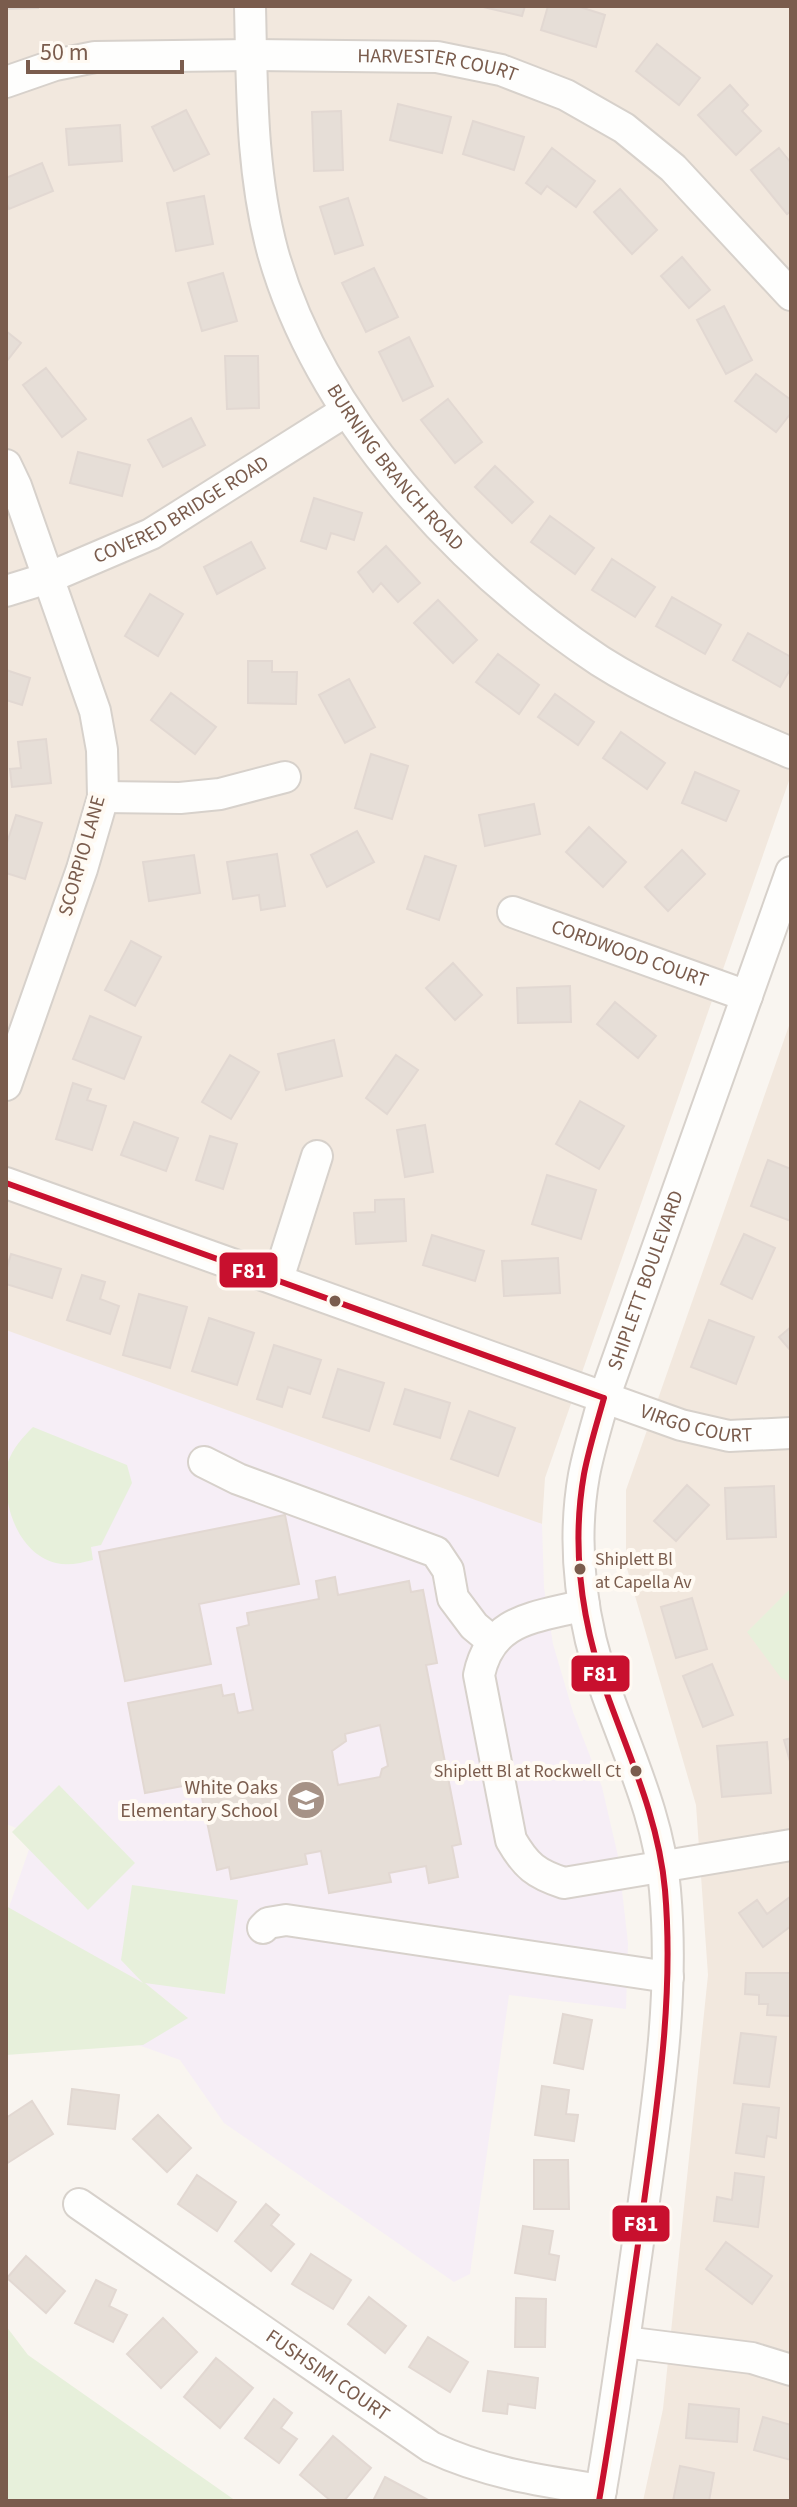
<svg xmlns="http://www.w3.org/2000/svg" width="797" height="2507" font-family="'Source Sans 3',sans-serif">
	<rect width="100%" height="100%" fill="#f9f5f0"/>
	<path fill="#f2e8de" d="M6,6H791V775L545,1478L542,1524L6,1389Z
		M791,1020V2501H643L663,2409L708,1975L696,1805L626,1565V1490Z"/>
	<path fill="#f6eef6" d="M6,1330L542,1524L544,1588L553,1644L573,1712L602,1787L618,1856L628,1943L626,2009L509,1995L470,2274L454,2282L224,2123L180,2060L6,1997V1916L34,1835L6,1824Z"/>
	<path fill="#e7f0db" d="M33,1427L127,1465L132,1483L101,1545L91,1547L93,1560C81,1563 68,1566 56,1563C16,1553 0,1499 8,1462C13,1448 22,1438 33,1427Z
		M791,1588V1682L781,1678L747,1632Z
		M59,1785L135,1863L88,1910L12,1832Z
		M132,1885L238,1900L225,1994L145,1983L188,2018L143,2045L6,2055V1906L143,1983L121,1960Z
		M6,2326L28,2355L236,2501H6Z"/>
	<path fill="#e6ded7" stroke="#e2d8d2" stroke-width="2" fill-rule="evenodd" d="M6,6H38V8L6,9Z
		M479,6H525L522,16Z
		M548,6H577L605,15L596,47L541,30Z
		M657,44L700,78L679,105L636,71Z
		M730,85L748,105L742,111L761,131L736,155L698,115Z
		M398,104L451,117L442,153L390,140Z
		M186,110L209,154L174,171L152,127Z
		M341,111L343,170L314,171L312,112Z
		M473,121L524,137L514,170L463,154Z
		M120,125L122,161L69,165L66,129Z
		M552,148L595,181L576,207L547,186L541,194L526,183Z
		M779,148L791,163V211L787,214L751,170Z
		M42,163L53,191L9,209L6,202V178Z
		M620,189L657,230L632,254L594,212Z
		M204,196L213,244L176,251L167,203Z
		M348,198L363,245L335,254L320,207Z
		M682,257L710,290L689,308L661,276Z
		M374,268L398,317L366,332L342,283Z
		M223,273L237,321L202,331L188,283Z
		M724,306L752,360L726,374L697,320Z
		M6,331L21,343L6,362Z
		M409,337L433,386L403,401L379,352Z
		M225,356H258L259,408L227,409Z
		M46,368L86,419L62,437L23,385Z
		M756,374L791,400V413L776,432L735,401Z
		M448,399L482,442L455,463L421,420Z
		M191,418L205,445L163,467L148,440Z
		M78,452L130,465L122,496L70,483Z
		M495,466L533,502L512,523L475,487Z
		M314,498L362,513L354,540L331,533L326,549L301,541Z
		M550,516L594,548L575,574L531,542Z
		M251,542L265,568L217,594L204,567Z
		M386,546L420,583L398,602L381,583L373,592L358,572Z
		M612,559L655,587L635,617L592,590Z
		M150,594L183,614L158,656L125,636Z
		M672,597L721,625L705,654L656,626Z
		M438,600L477,640L453,663L414,623Z
		M748,633L791,657V668L780,687L733,660Z
		M498,654L539,685L519,714L476,682Z
		M248,661H272V672H297L296,704L248,703Z
		M6,670L30,678L22,705L6,700Z
		M349,679L375,727L345,743L319,695Z
		M171,693L216,727L195,754L151,720Z
		M555,694L594,722L578,745L538,717Z
		M621,732L665,763L647,789L603,758Z
		M46,739L51,783L12,787L10,769L21,768L18,742Z
		M371,754L408,766L392,819L355,808Z
		M695,772L739,791L726,821L682,803Z
		M534,804L540,834L485,846L479,815Z
		M16,815L42,823L25,879L6,873V846Z
		M589,827L626,862L603,887L566,852Z
		M357,831L374,862L327,887L311,855Z
		M682,850L705,874L668,911L645,887Z
		M277,854L285,906L261,910L259,895L233,899L227,862Z
		M194,855L200,893L149,901L143,862Z
		M425,856L456,866L439,920L407,909Z
		M131,941L161,957L135,1006L105,990Z
		M453,963L482,995L455,1020L426,988Z
		M570,986L571,1022L518,1023L517,988Z
		M615,1002L656,1036L638,1058L597,1024Z
		M90,1016L141,1037L124,1079L73,1059Z
		M334,1040L342,1076L286,1090L278,1054Z
		M230,1055L259,1072L231,1119L202,1102Z
		M396,1055L418,1070L387,1114L366,1098Z
		M73,1083L91,1089L87,1100L106,1106L92,1150L56,1139Z
		M580,1101L624,1126L599,1169L556,1144Z
		M134,1122L178,1138L166,1171L121,1155Z
		M425,1125L433,1172L405,1177L397,1130Z
		M210,1136L237,1144L223,1189L196,1180Z
		M768,1160L791,1169V1221L751,1206Z
		M547,1175L596,1190L581,1239L532,1224Z
		M404,1199L406,1241L356,1244L354,1213L375,1212V1200Z
		M744,1234L775,1248L752,1299L721,1284Z
		M432,1235L484,1251L475,1281L423,1265Z
		M11,1254L61,1269L52,1298L6,1284V1271Z
		M558,1258L560,1293L504,1296L502,1261Z
		M82,1275L105,1282L100,1299L119,1306L110,1334L67,1320Z
		M139,1294L187,1307L170,1368L123,1355Z
		M209,1318L254,1333L237,1385L192,1371Z
		M709,1320L754,1337L736,1384L691,1367Z
		M791,1327V1351L779,1337Z
		M274,1345L321,1360L310,1394L288,1387L282,1407L257,1399Z
		M338,1369L384,1383L369,1431L323,1417Z
		M405,1389L450,1403L440,1438L394,1424Z
		M469,1411L515,1428L498,1476L451,1459Z
		M687,1485L709,1505L676,1541L654,1521Z
		M774,1486L776,1537L727,1539L725,1488Z
		M285,1515L299,1584L199,1604L211,1664L125,1681L99,1552Z
		M335,1577L338,1595L409,1581L411,1592L423,1590L437,1663L426,1665L461,1844L452,1846L458,1877L429,1883L426,1866L389,1873L391,1882L329,1893L321,1851L305,1854L307,1864L231,1879L229,1867L217,1870L199,1783L145,1793L128,1703L221,1685L223,1696L234,1694L238,1713L253,1710L237,1628L249,1625L247,1613L319,1599L316,1581ZM380,1725L388,1766L382,1769L380,1777L338,1785L332,1751L346,1741L345,1734Z
		M692,1598L707,1649L676,1658L661,1607Z
		M712,1664L733,1715L703,1727L683,1676Z
		M791,1738V1765L784,1740Z
		M767,1742L771,1793L722,1797L717,1746Z
		M790,1897L791,1926L763,1947L739,1913L757,1900L767,1914Z
		M746,1973H791V2016L767,2015L768,2004H759V1995L745,1994Z
		M563,2014L592,2020L583,2069L554,2063Z
		M741,2033L776,2037L769,2087L734,2083Z
		M542,2086L569,2090L566,2114L578,2115L574,2141L535,2135Z
		M72,2089L119,2095L115,2129L68,2124Z
		M32,2101L53,2134L6,2164V2118Z
		M743,2104L779,2108L776,2138L767,2136L764,2157L736,2153Z
		M158,2115L191,2148L167,2172L133,2139Z
		M534,2160H568L569,2209H534Z
		M735,2173L764,2177L758,2227L714,2221L717,2197L732,2200Z
		M197,2175L236,2202L217,2231L178,2204Z
		M266,2204L279,2215L271,2225L294,2244L271,2271L235,2241Z
		M523,2226L553,2231L549,2254L559,2256L555,2280L515,2273Z
		M726,2242L772,2276L752,2304L706,2269Z
		M311,2254L351,2280L333,2309L292,2284Z
		M26,2256L65,2291L46,2313L7,2278Z
		M96,2280L116,2290L109,2306L127,2315L113,2342L75,2323Z
		M369,2297L406,2326L385,2353L348,2324Z
		M516,2298L546,2299L545,2347H515Z
		M163,2318L197,2352L161,2388L127,2354Z
		M428,2337L468,2362L450,2392L409,2367Z
		M216,2358L253,2388L220,2428L184,2397Z
		M488,2371L538,2378L535,2408L508,2404L507,2414L483,2411Z
		M274,2399L292,2413L281,2428L297,2439L279,2463L245,2438Z
		M689,2404L739,2409L737,2442L686,2438Z
		M763,2417L791,2425V2460L754,2450Z
		M333,2436L371,2468L344,2501H331L300,2475Z
		M680,2466L714,2473L709,2501H673Z
		M385,2477L430,2501H373Z"/>
	<g fill="none" stroke-linecap="round" stroke-linejoin="round">
		<g stroke="#d7d1cb" stroke-width="34">
			<g id="minor">
				<path id="s1" d="M250,6C252,89 251,172 273,253C320,418 460,568 600,661C660,699 727,725 791,753"/>
				<path id="s2" d="M6,82L55,65L95,57L251,55L437,57L501,70L566,95L624,128L673,168L791,295"/>
				<path d="M6,465L16,486L95,711L102,750L103,797L82,869L6,1085"/>
				<path id="s3" d="M6,591L48,578L151,534L346,411"/>
				<path d="M103,797L180,798L220,794L285,777"/>
				<path id="s4" d="M513,912L747,996"/>
				<path id="s5" d="M6,1183L681,1425L729,1436L791,1433"/>
				<path d="M278,1279L317,1156"/>
				<path d="M204,1462L238,1479L436,1552L448,1570L453,1598L474,1626L492,1641"/>
				<path d="M584,1605C535,1618 491,1618 479,1675L511,1840C526,1866 536,1874 564,1883L791,1845"/>
				<path d="M263,1928L268,1923L286,1920L668,1977"/>
				<path id="s6" d="M79,2204L431,2447C486,2473 542,2481 601,2490"/>
				<path d="M624,2342L752,2358L791,2370"/>
				<path id="s7" d="M599,2501C616,2406 628,2310 642,2215C657,2106 675,2000 665,1890C660,1822 630,1758 607,1694C582,1625 571,1548 584,1475C589,1449 597,1424 604,1398L791,872"/>
			</g>
		</g>
		<use href="#minor" stroke="#fefefd" stroke-width="30"/>
		<g stroke="#fffaf3" stroke-width="12">
			<path id="bus-1" d="M6,1183L604,1398
				M599,2501C616,2402 630,2302 644,2202C658,2099 674,1995 665,1890C659,1821 630,1758 607,1694C582,1623 571,1548 584,1474C589,1448 597,1423 604,1398"/>
		</g>
		<use href="#bus-1" stroke="#c8102e" stroke-width="6"/>
	</g>
	<defs>
		<g id="school-disc" transform="scale(2)"><circle r="9.5" fill="#a69286" stroke="#fffaf3"/><path d="M0-5L7-2L0 1L-7-2ZM-4 1L0 2.5L4 1V4Q0 6-4 4Z" fill="#fff"/></g>
	</defs>
	<g fill-rule="evenodd">
		<use href="#school-disc" x="306" y="1800"/>
	</g>
	<g fill="#7a5c4d" stroke="#fffaf3" stroke-width="3">
		<circle cx="335" cy="1301" r="7"/>
		<circle cx="580" cy="1569" r="7"/>
		<circle cx="636" cy="1771" r="7"/>
	</g>
	<g text-anchor="middle" dominant-baseline="central" stroke-width="8" stroke-linejoin="round" paint-order="stroke">
		<g font-size="18" fill="#7a5c4d" stroke="#fffaf3" text-anchor="start">
			<text x="595" y="1559">Shiplett Bl<tspan x="595" dy="23">at Capella Av</tspan></text>
			<text x="621" y="1771" text-anchor="end">Shiplett Bl at Rockwell Ct</text>
		</g>
		<g font-size="20" fill="#7a5c4d" stroke="#fffaf3">
			<text stroke="none"><textPath href="#s2" startOffset="436">HARVESTER COURT</textPath></text>
			<text stroke="none"><textPath href="#s1" startOffset="498">BURNING BRANCH ROAD</textPath></text>
			<text stroke="none"><textPath href="#s3" startOffset="194">COVERED BRIDGE ROAD</textPath></text>
			<text transform="translate(82 856) rotate(-74)">SCORPIO LANE</text>
			<text stroke="none"><textPath href="#s4" startOffset="124">CORDWOOD COURT</textPath></text>
			<text stroke="none"><textPath href="#s7" startOffset="1248">SHIPLETT BOULEVARD</textPath></text>
			<text stroke="none"><textPath href="#s5" startOffset="732">VIRGO COURT</textPath></text>
			<text stroke="none"><textPath href="#s6" startOffset="302">FUSHSIMI COURT</textPath></text>
		</g>
		<g font-size="20" fill="#7a5c4d" stroke="#fffaf3" text-anchor="end">
			<text x="278" y="1788">White Oaks<tspan x="278" dy="23">Elementary School</tspan></text>
		</g>
	</g>
	<g stroke="#fffaf3" stroke-width="3">
		<rect x="218" y="1251" width="61" height="38" rx="8" fill="#c8102e"/>
		<rect x="570" y="1654" width="61" height="39" rx="8" fill="#c8102e"/>
		<rect x="611" y="2204" width="60" height="39" rx="8" fill="#c8102e"/>
	</g>
	<g font-size="22" text-anchor="middle" font-weight="bold" fill="#fff">
		<text x="249" y="1278">F81</text>
		<text x="600" y="1681">F81</text>
		<text x="641" y="2231">F81</text>
	</g>
	<rect width="797" height="2507" fill="none" stroke="#7a5c4d" stroke-width="16"/>
	<path d="M28 60v12h154v-12" fill="none" stroke="#7a5c4d" stroke-width="4"/>
	<text x="40" y="60" font-size="24" fill="#7a5c4d" stroke="#fffaf3" stroke-width="6" paint-order="stroke">50 m</text>
</svg>
